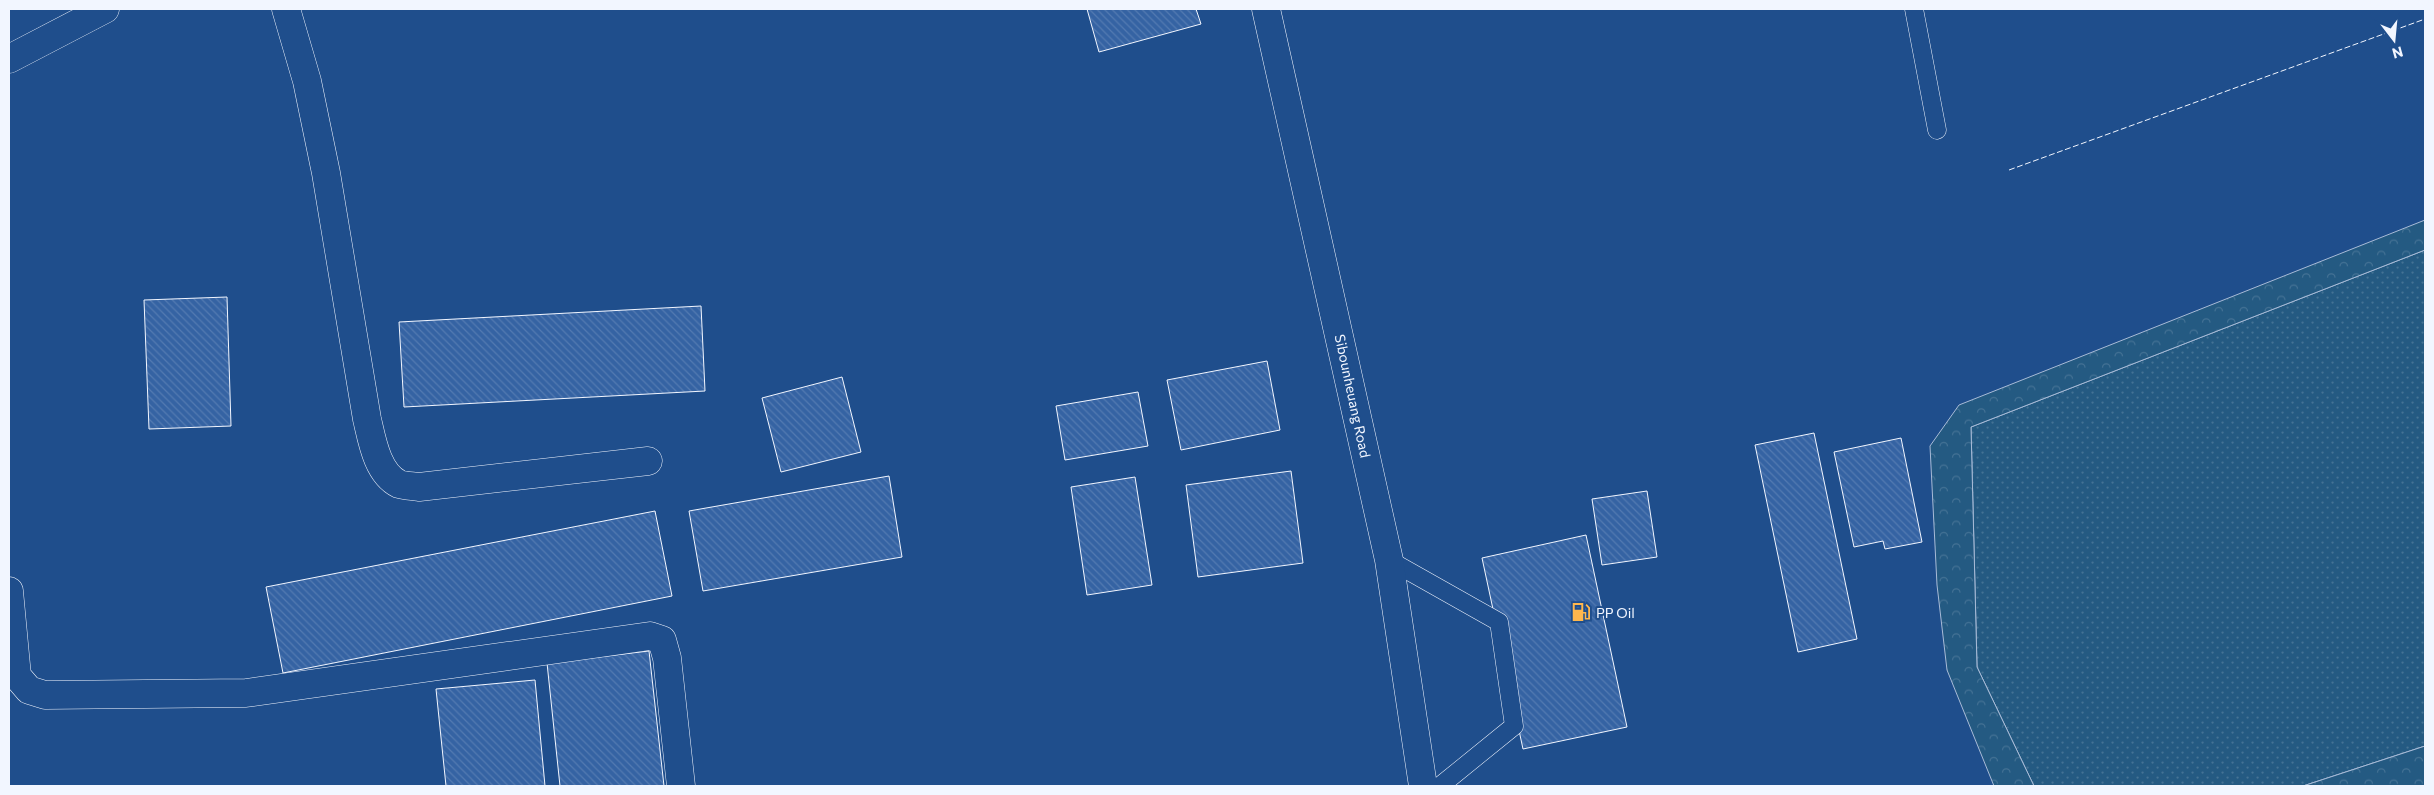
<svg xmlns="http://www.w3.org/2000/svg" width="2434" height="795" font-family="Commissioner,sans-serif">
	<defs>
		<pattern id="grass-dots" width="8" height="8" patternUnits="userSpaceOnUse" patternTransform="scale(1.25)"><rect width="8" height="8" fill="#245a82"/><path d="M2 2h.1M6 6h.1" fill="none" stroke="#447295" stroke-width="1.8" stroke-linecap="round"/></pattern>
		<pattern id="forest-crowns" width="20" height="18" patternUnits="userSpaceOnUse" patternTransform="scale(1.25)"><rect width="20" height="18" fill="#245a82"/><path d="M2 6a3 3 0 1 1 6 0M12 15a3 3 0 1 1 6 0" fill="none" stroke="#447295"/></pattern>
		<pattern id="building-back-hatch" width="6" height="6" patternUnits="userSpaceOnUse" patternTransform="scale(1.25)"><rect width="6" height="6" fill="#3563a3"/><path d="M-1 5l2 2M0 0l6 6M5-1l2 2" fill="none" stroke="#537ab1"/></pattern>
	</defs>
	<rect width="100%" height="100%" fill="#1f4e8c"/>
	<path fill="url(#grass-dots)" stroke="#a8bbd7" d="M2425,250V746L2303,786H2034L1977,667L1971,427Z"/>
	<path fill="url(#forest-crowns)" stroke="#a8bbd7" d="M2425,220V250L1971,427L1977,667L2034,786H1994L1947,670L1937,585L1930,446L1959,405Z
		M2425,746V786H2303Z"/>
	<path fill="url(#building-back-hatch)" stroke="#f2f6ff" d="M1087,9H1196L1201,24L1099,52Z
		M227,297L231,426L149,429L144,300Z
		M701,306L705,391L404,407L399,322Z
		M1267,361L1280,430L1181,450L1167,380Z
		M842,377L861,452L781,472L762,398Z
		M1138,392L1148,446L1065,460L1056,406Z
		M1814,433L1857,639L1798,652L1755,445Z
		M1901,438L1922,542L1885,549L1883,541L1854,547L1834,452Z
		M1291,471L1303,563L1198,577L1186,485Z
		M889,476L902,557L703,591L689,511Z
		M1135,477L1152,585L1087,595L1071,487Z
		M1647,491L1657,557L1602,565L1592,499Z
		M655,511L672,596L283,673L266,587Z
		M1586,535L1627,727L1523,749L1482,558Z
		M649,651L664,786H560L547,663Z
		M535,680L545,786H446L436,689Z"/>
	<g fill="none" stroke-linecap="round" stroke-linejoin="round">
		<g stroke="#f2f6ff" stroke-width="19">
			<path id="lane" d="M1914,9L1937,130
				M1389,560L1499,622L1514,726L1440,786"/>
		</g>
		<g stroke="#f2f6ff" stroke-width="29">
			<path id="street" d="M286,9L307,81L326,173L367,419C372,440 377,473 399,484C405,486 413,486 419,487L648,461
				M9,59L105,9
				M9,591L17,676L29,690L45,695L246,693L650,636L662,640L667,658L681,786"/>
		</g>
		<g stroke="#f2f6ff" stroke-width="29">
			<path id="secondary" d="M1266,9L1389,560L1423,786"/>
		</g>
		<use href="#lane" stroke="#1f4e8c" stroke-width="18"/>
		<use href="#street" stroke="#1f4e8c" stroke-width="28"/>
		<use href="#secondary" stroke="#1f4e8c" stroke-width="28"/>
		<path stroke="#f2f6ff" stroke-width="1" stroke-dasharray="6 2.5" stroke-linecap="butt" d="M2009,170L2425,19"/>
	</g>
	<defs>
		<g id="fuel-bare" transform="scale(1.5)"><path d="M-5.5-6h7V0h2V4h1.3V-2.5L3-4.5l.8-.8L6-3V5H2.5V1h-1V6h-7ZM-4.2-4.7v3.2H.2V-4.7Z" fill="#ffb74d" stroke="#1f4e8c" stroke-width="2.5" paint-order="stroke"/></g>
	</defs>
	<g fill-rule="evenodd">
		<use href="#fuel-bare" x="1581" y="612"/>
	</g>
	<g text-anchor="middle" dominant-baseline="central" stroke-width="4" stroke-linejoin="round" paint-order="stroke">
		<g font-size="14" fill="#f2f6ff" stroke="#1f4e8c">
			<text transform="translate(1353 396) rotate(78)">Sibounheuang Road</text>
		</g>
		<g font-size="14" fill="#f2f6ff" stroke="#1f4e8c" text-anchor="start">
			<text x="1596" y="612">PP Oil</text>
		</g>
	</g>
	<rect width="2434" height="795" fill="none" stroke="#f2f6ff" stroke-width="20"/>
	<g transform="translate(2394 40) rotate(164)" stroke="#1f4e8c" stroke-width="4" paint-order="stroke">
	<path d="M0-4L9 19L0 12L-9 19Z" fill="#f2f6ff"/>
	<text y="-8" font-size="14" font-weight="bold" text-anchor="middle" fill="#f2f6ff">N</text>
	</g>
</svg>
